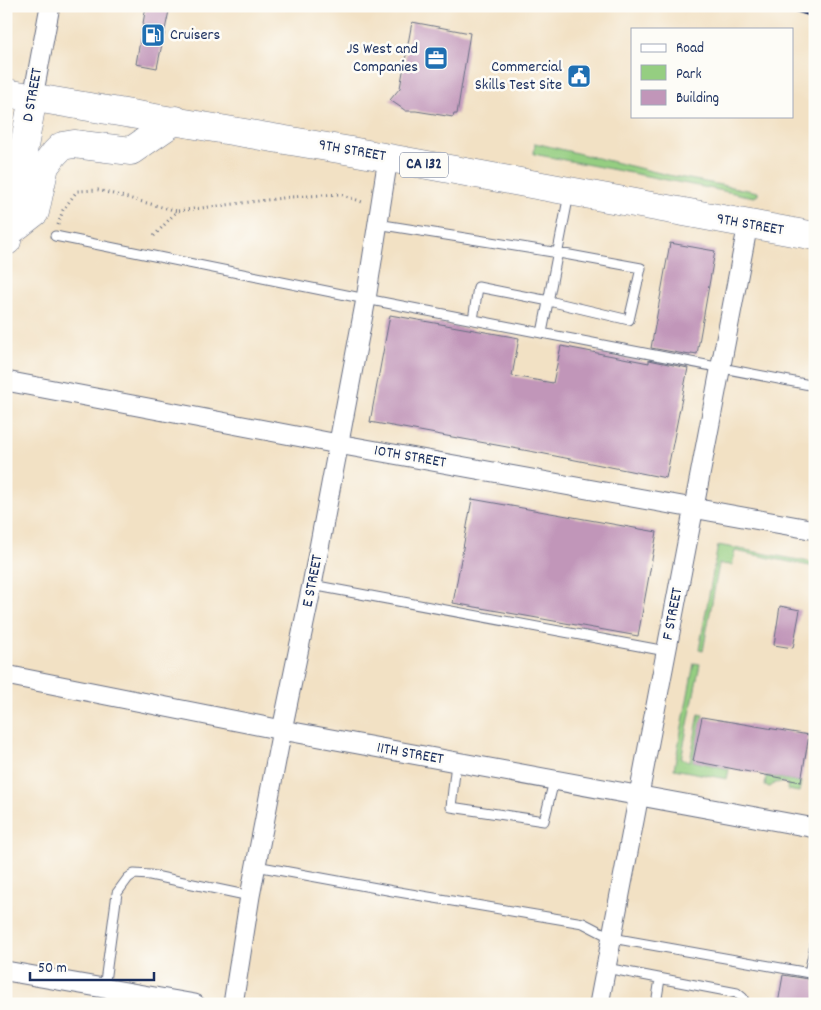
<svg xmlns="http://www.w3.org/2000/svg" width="821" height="1010" font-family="Dekko,sans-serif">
	<rect width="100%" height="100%" fill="#fdfcf7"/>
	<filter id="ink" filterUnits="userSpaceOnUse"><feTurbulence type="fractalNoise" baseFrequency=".02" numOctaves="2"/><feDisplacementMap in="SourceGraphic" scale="10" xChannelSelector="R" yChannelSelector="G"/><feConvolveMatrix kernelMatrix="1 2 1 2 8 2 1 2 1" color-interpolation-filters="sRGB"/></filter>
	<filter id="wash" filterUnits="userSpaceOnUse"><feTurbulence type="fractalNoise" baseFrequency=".0096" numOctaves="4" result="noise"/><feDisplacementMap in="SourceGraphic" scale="20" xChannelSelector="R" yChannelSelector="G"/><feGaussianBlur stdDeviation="1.12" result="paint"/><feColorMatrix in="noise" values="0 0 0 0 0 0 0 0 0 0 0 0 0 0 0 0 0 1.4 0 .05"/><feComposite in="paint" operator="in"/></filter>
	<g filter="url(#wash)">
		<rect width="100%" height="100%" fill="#f2e1c4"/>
		<path fill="#95ce81" stroke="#587e70" d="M535,143L668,175L758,192V195L754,197L534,154Z
			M718,545L815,563V567L735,551L732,565L719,564L703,651L699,650Z
			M694,663L700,664L681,759L690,761L699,714L703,715L693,761L729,769L727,779L674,769Z
			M766,776L801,782L799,792L788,790L787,784L783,782L775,783L770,787L765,786Z"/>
		<g id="blocks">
			<path fill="#c196b9" d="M146,6H170L157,68L136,64Z
				M412,22L470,33L457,114H454L453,117L416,111H406L390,100L400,88Z
				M670,243L715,251L697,354L691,353L690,355L651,348Z
				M390,315L519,338L512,376L553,383L561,346L649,363V360L688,368L666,478L540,453L370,422Z
				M472,499L657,532L638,636L453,603Z
				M780,606L800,610L793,648L774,645Z
				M702,717L809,735L801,782L693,761Z
				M783,975L815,980V1004H778Z"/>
		</g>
	</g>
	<g filter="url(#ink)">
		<use href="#blocks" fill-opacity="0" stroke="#666d82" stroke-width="1"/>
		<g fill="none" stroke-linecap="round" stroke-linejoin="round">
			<g stroke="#666d82" stroke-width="11">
				<path id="lane" d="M377,224L559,253L641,268L629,320L549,301L478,287L473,320
					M55,236L366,299L815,386
					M542,333L569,194
					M312,585L666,651
					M456,763L451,807L544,821L554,781
					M256,866L393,891L583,923L612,938L815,974
					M606,968L737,993L743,998L744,1004
					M809,973L815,945
					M104,989L117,893L128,878L134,874L150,875L250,896
					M109,1004L113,991
					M656,1004L660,979"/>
			</g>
			<g stroke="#666d82" stroke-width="21">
				<path id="street" d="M33,97L50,6
					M6,381L338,444L815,530
					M6,675L282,730L815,828
					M6,971L195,1004
					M233,1004L250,896L282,730L312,585L366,299L388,158
					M599,1004L748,224"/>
			</g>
			<g stroke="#666d82" stroke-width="29">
				<path id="primary" d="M6,93L351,151L815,236
					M8,233L35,212L45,166L55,153L62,146L74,144L131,151L176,120
					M7,241L33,97"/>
			</g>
			<path stroke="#666d82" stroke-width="3" stroke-dasharray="1 4" stroke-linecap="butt" d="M58,225L63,210L77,191L98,190L177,211
				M154,236L177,211L291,197L340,194L365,203"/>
			<use href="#lane" stroke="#fff" stroke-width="9"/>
			<use href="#street" stroke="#fff" stroke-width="19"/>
			<use href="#primary" stroke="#fff" stroke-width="28"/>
			<path stroke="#1b2f5e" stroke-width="4" d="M782,6L815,16"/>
		</g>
	</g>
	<defs>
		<g id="fuel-square" transform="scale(1.25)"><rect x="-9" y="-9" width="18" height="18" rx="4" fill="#1f6fb2" stroke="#fdfcf7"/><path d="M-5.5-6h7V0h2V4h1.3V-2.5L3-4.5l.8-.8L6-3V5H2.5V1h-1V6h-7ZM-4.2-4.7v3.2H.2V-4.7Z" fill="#fff"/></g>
		<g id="office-square" transform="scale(1.25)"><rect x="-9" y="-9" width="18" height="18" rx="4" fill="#1f6fb2" stroke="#fdfcf7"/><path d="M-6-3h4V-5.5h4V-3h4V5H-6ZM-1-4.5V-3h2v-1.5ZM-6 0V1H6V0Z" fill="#fff"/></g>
		<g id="civic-square" transform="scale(1.25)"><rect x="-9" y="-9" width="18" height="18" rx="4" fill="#1f6fb2" stroke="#fdfcf7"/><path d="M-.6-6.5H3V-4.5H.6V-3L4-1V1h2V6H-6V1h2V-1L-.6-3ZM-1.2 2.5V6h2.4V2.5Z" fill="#fff"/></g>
	</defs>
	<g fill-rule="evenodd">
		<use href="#fuel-square" x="153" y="35"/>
		<use href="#office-square" x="436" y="58"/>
		<use href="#civic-square" x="579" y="76"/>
	</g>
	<g text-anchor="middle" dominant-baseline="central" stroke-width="5" stroke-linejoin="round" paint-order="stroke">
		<rect fill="#fdfcf7" stroke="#5f6c8c" stroke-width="1" x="400" y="152.5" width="48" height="25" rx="4"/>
		<g font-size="15" font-weight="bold" fill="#1b2f5e">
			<text x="424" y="165">CA 132</text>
		</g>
		<g font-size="16" fill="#1b2f5e" stroke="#fdfcf7" text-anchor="end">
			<text x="170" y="35" text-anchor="start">Cruisers</text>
			<text x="418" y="49">JS West and<tspan x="418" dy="18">Companies</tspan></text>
			<text x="562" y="67">Commercial<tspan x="562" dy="18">Skills Test Site</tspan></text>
		</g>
		<g font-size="16" fill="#1b2f5e" stroke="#fdfcf7">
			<text transform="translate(33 95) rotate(-80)">D STREET</text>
			<text transform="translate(352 151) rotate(10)">9TH STREET</text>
			<text transform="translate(750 225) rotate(10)">9TH STREET</text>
			<text transform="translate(410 457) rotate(10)">10TH STREET</text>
			<text transform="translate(313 581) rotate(-79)">E STREET</text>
			<text transform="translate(673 614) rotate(-79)">F STREET</text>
			<text transform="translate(410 754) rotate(10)">11TH STREET</text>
		</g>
	</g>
	<rect width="821" height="1010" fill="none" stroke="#fdfcf7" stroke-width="25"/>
	<rect x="631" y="28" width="162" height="90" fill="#fdfcf7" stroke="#a3aaba"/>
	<rect x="641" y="44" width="25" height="8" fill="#ffffff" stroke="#a3aaba"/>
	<text x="676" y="52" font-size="15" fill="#1b2f5e">Road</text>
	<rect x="641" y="65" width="25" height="15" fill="#95ce81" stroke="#a3aaba"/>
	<text x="676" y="78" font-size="15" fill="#1b2f5e">Park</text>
	<rect x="641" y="90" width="25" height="15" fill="#c196b9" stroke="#a3aaba"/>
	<text x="676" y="102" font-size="15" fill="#1b2f5e">Building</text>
	<path d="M30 972v8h124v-8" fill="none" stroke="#1b2f5e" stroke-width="2.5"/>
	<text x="38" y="972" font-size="15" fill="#1b2f5e" stroke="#fdfcf7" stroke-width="4" paint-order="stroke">50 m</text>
</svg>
